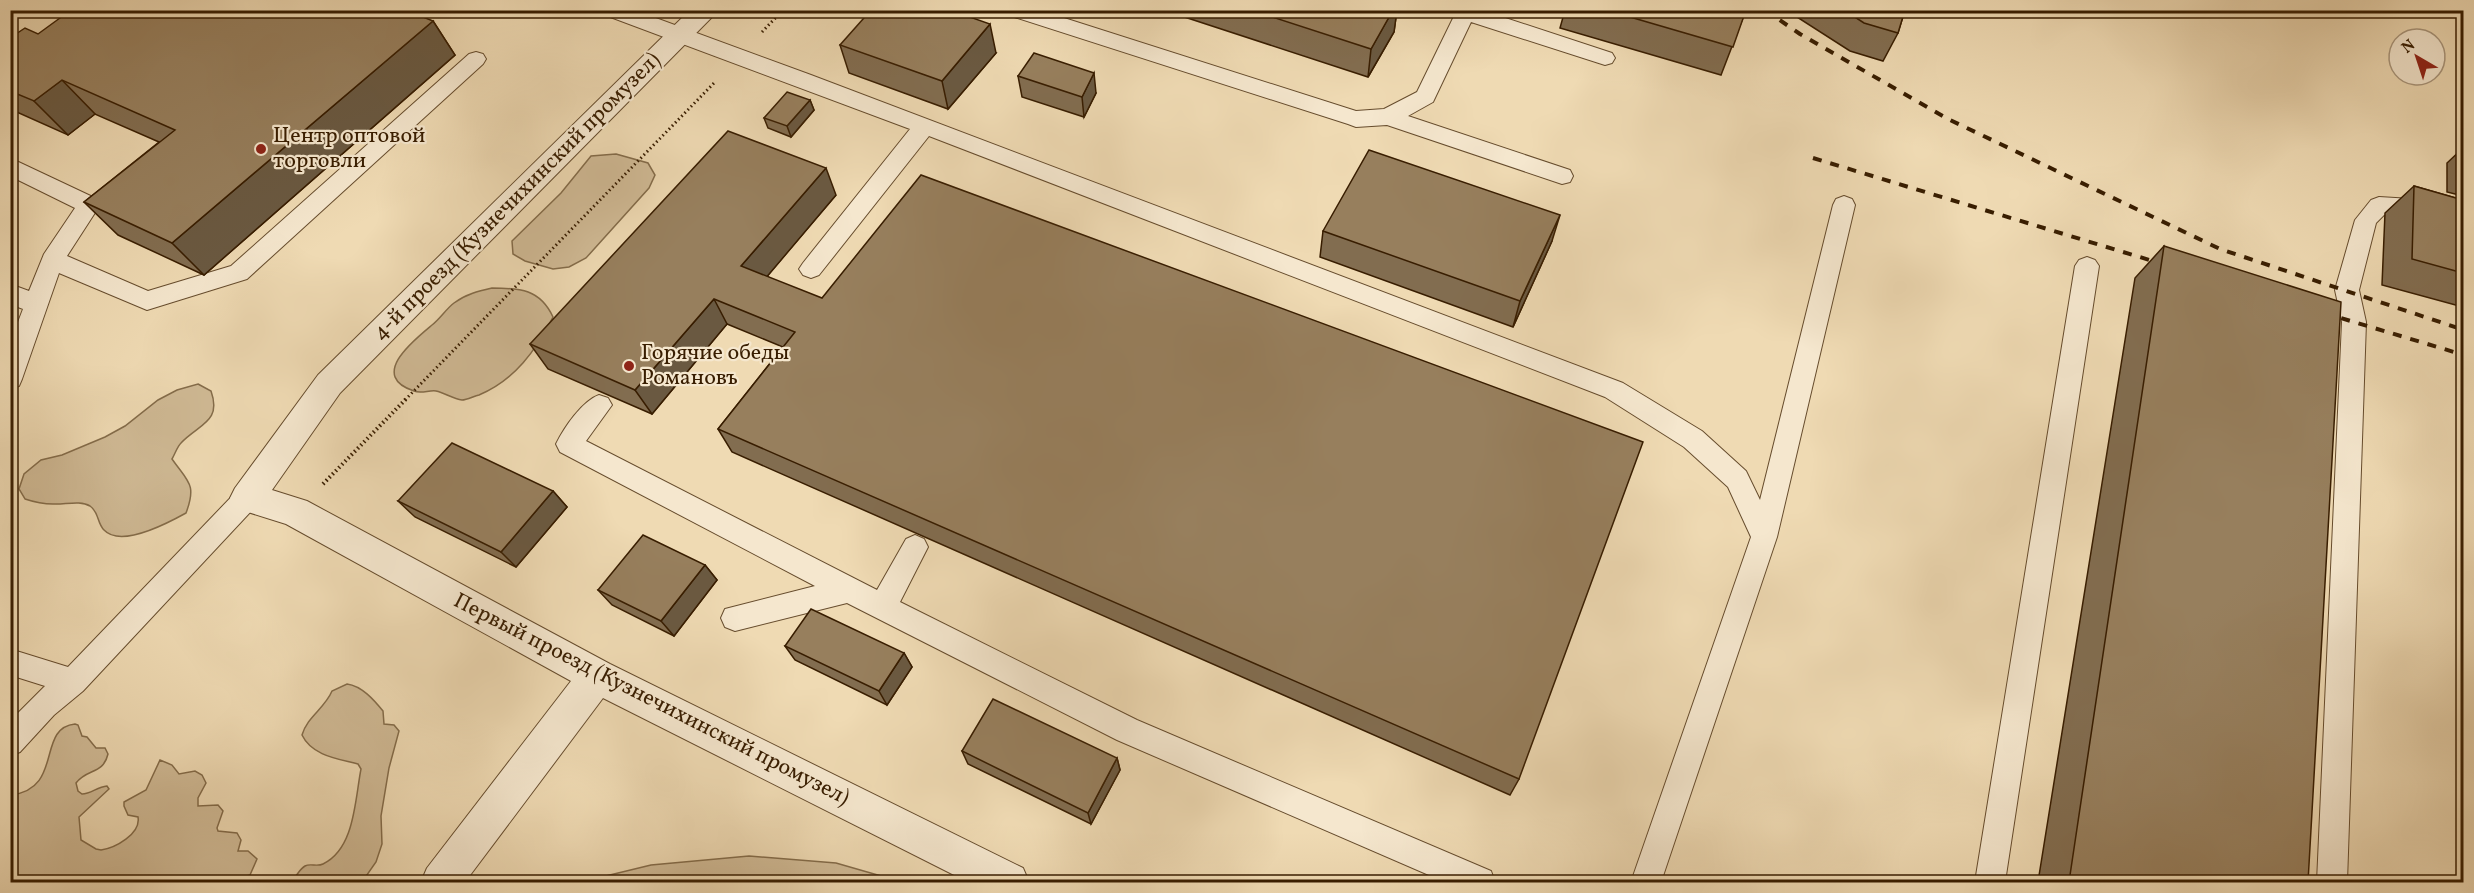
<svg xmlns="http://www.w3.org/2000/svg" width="2474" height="893" font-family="Vollkorn,serif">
	<rect width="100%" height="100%" fill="#efdab3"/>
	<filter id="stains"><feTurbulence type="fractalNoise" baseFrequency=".00333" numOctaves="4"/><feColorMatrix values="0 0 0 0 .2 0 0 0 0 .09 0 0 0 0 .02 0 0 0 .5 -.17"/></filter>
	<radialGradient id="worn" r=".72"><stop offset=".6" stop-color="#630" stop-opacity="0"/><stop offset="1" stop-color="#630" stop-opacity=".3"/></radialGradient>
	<path fill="#d0ba95" stroke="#846c4a" stroke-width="1.5" d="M616,154L648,163L655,175L649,188L586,258L569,267L553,269L525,261L513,254L512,241L561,193L591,156Z
		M492,288C520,288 540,289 553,317C536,350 515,380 479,395C474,396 467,400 462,400C453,399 445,393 436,391C429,390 421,394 414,391C368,376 414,340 432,325C440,319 446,309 454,303C466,294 479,291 492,288Z
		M198,384L211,391C222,422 199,424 181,443C177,447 175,454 172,459C188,482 197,484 186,513C168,523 121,548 104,530C97,523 99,512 90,506C80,500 64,505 53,504C43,504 34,502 25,499L19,489L24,474L41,460L62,455L105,437L125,426L158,400L177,390Z
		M347,684C362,686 374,700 383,711L384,724L394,725L399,731L389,768L381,816L382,844L376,862L362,882H289C297,878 298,870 305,866C310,863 317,867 323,864C355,849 355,799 361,769L358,764C339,759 312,756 302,735C307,717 325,708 332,691Z
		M75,724L78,725L82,736L87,737L96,748H105L108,754C103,775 87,768 76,783L78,791L82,794C91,794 97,787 107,786L109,789L79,817L81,840L96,849L101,850C115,848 141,834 138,817L128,815L124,806V802L146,790L160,760L172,765L179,774L195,771L202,775L206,783L198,798V806L218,805L223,811L217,828L218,831L237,833L241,840L238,851H248L257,859L250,875L227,882H11V795C64,789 36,728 75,724Z
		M749,856L836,863L902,882H581L651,865Z"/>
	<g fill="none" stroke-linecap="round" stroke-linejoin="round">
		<g stroke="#664c2d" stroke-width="2">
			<path id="service" d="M602,10H634L811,75L1623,383L1702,431L1746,471L1760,500L1833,205L1836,199L1844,196L1852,199L1855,205L1777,537L1661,882H1631L1751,537L1728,487L1684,447L1605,397L929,136L819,275L811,278L803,275L799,269L803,263L910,129L605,15Z
				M1005,10H1039L1356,111L1384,109L1417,92L1457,10H1481L1612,53L1615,58L1612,63L1605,65L1471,22L1433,102L1408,116L1570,170L1573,176L1570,182L1562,184L1387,125L1356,127L1348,124L1008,15Z
				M476,52L483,54L486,59L483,64L247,279L147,310L59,273L22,379L19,386L10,389V343L23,309L10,304V284L29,291L44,254L75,208L10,176V158L97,199L100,205L67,256L148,291L231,266L469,54Z
				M2379,197L2412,199L2464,215V233L2412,217L2384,215L2376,223L2359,290L2366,322L2347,882H2317L2342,322L2335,290L2355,220L2371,200Z
				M2087,257L2095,260L2099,266L2005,882H1975L2075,266L2079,260Z
				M599,395L608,398L612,405L586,441L877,590L906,539L915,535L924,539L928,547L900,602L1137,720L1491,871L1495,882H1445L1117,740L847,603L735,631L725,627L721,618L725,609L815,586L560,452L556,444C564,428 582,401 599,395Z
				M247,487L256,490L260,498L256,506L83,691L54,715L20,752L10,756V721L45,686L10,675V649L68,667L238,490Z"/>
		</g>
		<g stroke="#664c2d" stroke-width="2">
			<path id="minor" d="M690,10H719L340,393L272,490L307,501L610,664L1023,868L1029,882H968L603,698L465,882H421L427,868L571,681L286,524L235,508L230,498L235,488L318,375Z"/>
		</g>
		<path stroke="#381d00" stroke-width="3" stroke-dasharray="1.5 3" stroke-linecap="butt" d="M762,32L783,10
			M405,400L716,81"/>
		<path stroke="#381d00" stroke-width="4" stroke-dasharray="1.5 3" stroke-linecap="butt" d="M323,484L406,399"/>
		<use href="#service" fill="#f5e7ce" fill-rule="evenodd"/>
		<use href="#minor" fill="#f5e7ce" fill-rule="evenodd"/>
		<path stroke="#381d00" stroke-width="4" stroke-dasharray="9 9" stroke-linecap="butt" d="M1765,10L1800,34L1948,119L2220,249L2464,330
			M1813,158L2166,265
			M2324,313L2464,355"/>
	</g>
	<path fill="#826d50" stroke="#381d00" stroke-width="1.5" d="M1163,10H1397L1394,32L1368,77Z
		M1565,10H1746L1721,75L1560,28Z
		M1786,10H1905L1898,33L1883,61L1850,51Z
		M433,21L455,55L204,275L118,235L84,202L159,142L95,114L68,135L10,109V38L38,34Z
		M840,45L996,53L948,109L849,73Z
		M1018,76L1096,93L1084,117L1022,97Z
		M810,100L814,110L791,137L768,128L764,118Z
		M2463,148V196L2447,192V163Z
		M2414,186L2463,200V307L2382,285L2385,213Z
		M836,195L767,276L1519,779L1510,795L732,452L718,429L783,347L727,324L652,414L548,369L530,344Z
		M1323,231L1552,241L1513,327L1320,257Z
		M2164,246L2308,882H2038L2135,278Z
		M553,491L567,507L516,567L415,517L398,501Z
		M705,565L717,580L674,636L612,605L598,590Z
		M785,646L904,653L912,667L887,705L795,660Z
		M962,751L1117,758L1120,770L1091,824L968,764Z"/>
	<path fill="#6a5941" stroke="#381d00" stroke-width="1.5" d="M1393,10H1397L1394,32L1368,77L1371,49Z
		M433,21L455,55L204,275L172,243Z
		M990,24L996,53L948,109L942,81Z
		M1094,73L1096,93L1084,117L1082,97Z
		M62,80L95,114L68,135L34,101Z
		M810,100L814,110L791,137L787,126Z
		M826,168L836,195L754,292L741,266Z
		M1560,215L1552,241L1513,327L1520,301Z
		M714,299L727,324L652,414L635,390Z
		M553,491L567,507L516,567L501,552Z
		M705,565L717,580L674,636L661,621Z
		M904,653L912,667L887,705L879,691Z
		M1117,758L1120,770L1091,824L1088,813Z"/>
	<path fill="#977f5d" stroke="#381d00" stroke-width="1.5" d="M71,10H406L433,21L172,243L84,202L175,130L62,80L34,101L10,91V38L25,28L38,34Z
		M871,10H950L990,24L942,81L840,45Z
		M1251,10H1393L1371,49Z
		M1606,10H1746L1733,47Z
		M1844,10H1905L1898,33L1864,23Z
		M1034,53L1094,73L1082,97L1018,76Z
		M787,92L810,100L787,126L764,118Z
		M728,131L826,168L741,266L822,298L921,175L1643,442L1519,779L718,429L795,332L714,299L635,390L530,344Z
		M1369,150L1560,215L1520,301L1323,231Z
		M2414,186L2463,200V273L2412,259Z
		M2164,246L2341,302L2308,882H2069Z
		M452,443L553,491L501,552L398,501Z
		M643,535L705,565L661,621L598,590Z
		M811,609L904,653L879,691L785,646Z
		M993,699L1117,758L1088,813L962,751Z"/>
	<g fill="#8f2418" stroke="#f5e7ce" stroke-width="2">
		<circle cx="261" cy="149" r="6"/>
		<circle cx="629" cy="366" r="6"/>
	</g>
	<g text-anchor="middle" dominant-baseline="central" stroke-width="4.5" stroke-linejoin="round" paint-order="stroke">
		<g font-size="22" fill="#381d00" stroke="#f5e7ce" text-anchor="start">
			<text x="273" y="136">Центр оптовой<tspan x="273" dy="25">торговли</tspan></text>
			<text x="641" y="353">Горячие обеды<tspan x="641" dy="25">Романовъ</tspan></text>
		</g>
		<g font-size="22" fill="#381d00" stroke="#f5e7ce">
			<text transform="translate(517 197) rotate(-45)">4-й проезд (Кузнечихинский промузел)</text>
			<text transform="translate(651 700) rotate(27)">Первый проезд (Кузнечихинский промузел)</text>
		</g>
	</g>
	<rect width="2474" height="893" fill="none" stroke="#efdab3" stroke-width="36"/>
	<rect x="12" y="12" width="2450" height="869" fill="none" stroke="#381d00" stroke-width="3"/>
	<rect x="18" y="18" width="2438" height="857" fill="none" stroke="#381d00" stroke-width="1.5"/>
	<g transform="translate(2417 57) rotate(321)"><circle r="28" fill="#f5e7ce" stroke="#a9967c" stroke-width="1.5"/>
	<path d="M0-4.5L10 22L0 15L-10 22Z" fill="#8f2418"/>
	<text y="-9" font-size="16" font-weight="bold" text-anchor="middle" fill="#381d00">N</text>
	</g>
	<rect width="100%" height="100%" filter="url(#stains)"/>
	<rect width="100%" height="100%" fill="url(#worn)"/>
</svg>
